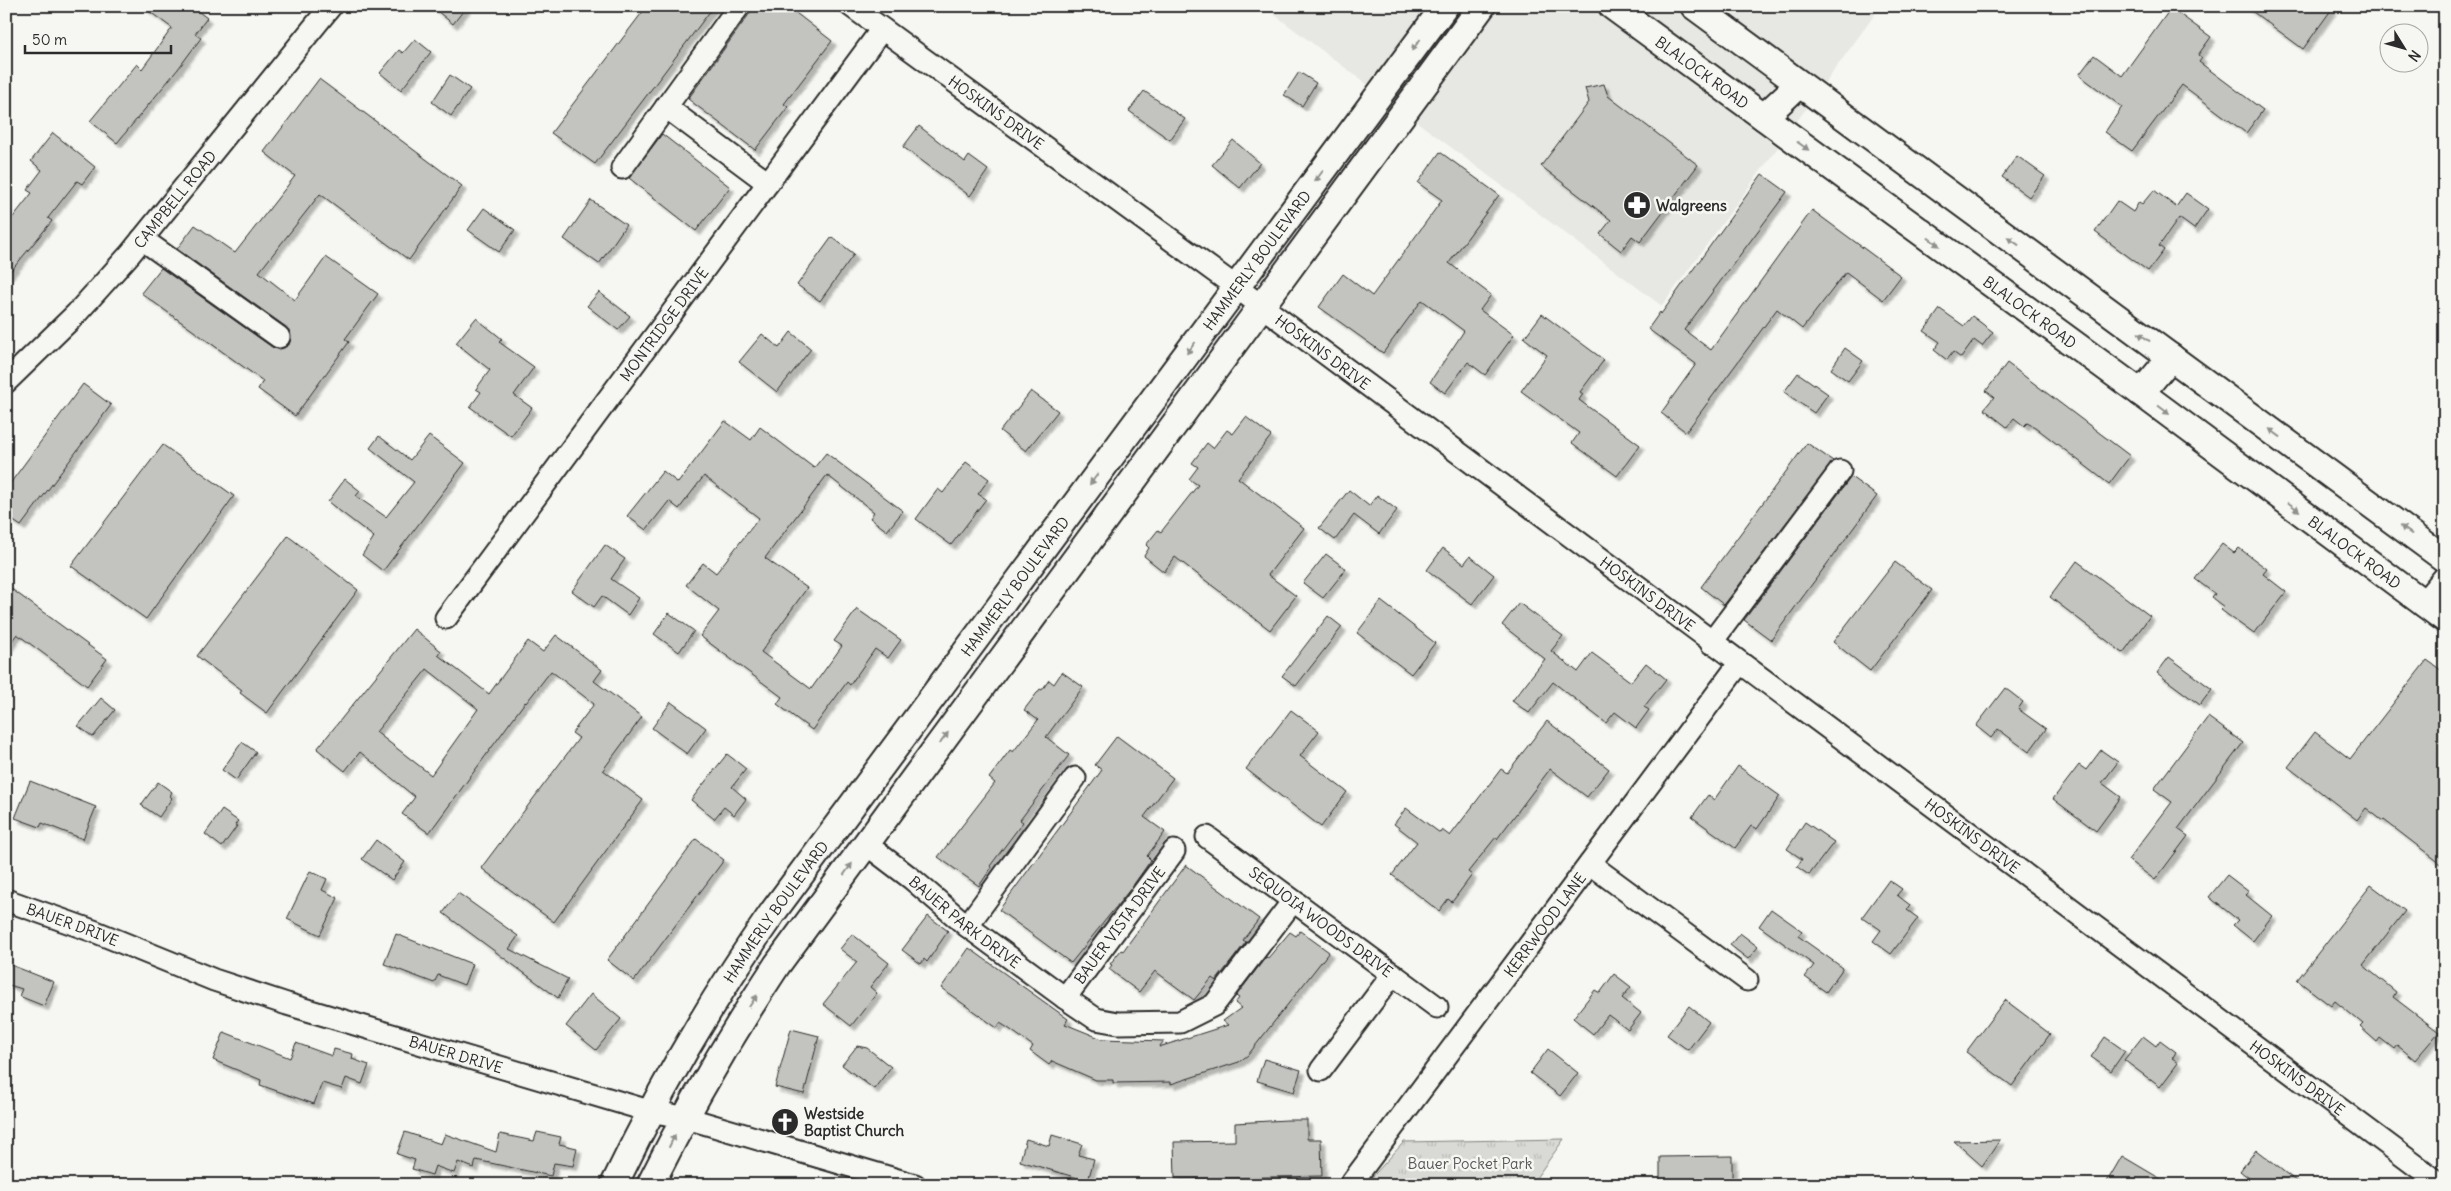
<svg xmlns="http://www.w3.org/2000/svg" width="2451" height="1191" font-family="Delius,sans-serif">
	<defs>
		<pattern id="park-tufts" width="24" height="20" patternUnits="userSpaceOnUse" patternTransform="scale(1.25)"><rect width="24" height="20" fill="#d9d9d5"/><path d="M3 7l-1-3M5 7V3M7 7l1-3M15 17l-1-3M17 17v-4M19 17l1-3" fill="none" stroke="#babab7"/></pattern>
		<filter id="shadow"><feDropShadow dx="4.5" dy="4.5" stdDeviation="1" flood-color="#0004"/></filter>
	</defs>
	<rect width="100%" height="100%" fill="#f6f6f2"/>
	<filter id="ink" filterUnits="userSpaceOnUse"><feTurbulence type="fractalNoise" baseFrequency=".02" numOctaves="2"/><feDisplacementMap in="SourceGraphic" scale="10" xChannelSelector="R" yChannelSelector="G"/><feConvolveMatrix kernelMatrix="1 2 1 2 8 2 1 2 1" color-interpolation-filters="sRGB"/></filter>
	<g filter="url(#ink)">
		<path fill="#e7e7e3" d="M1263,6H1881L1662,306Z"/>
		<path fill="url(#park-tufts)" stroke="#828280" d="M1564,1139L1531,1185H1365L1404,1142Z"/>
		<path fill="#c3c3c0" stroke="#2b2b2b" fill-rule="evenodd" filter="url(#shadow)" d="M142,6H191L207,18L195,34L201,38L178,69L117,143L90,121L137,64L142,69L172,28Z
			M431,6H467L453,24Z
			M647,6H714L595,164L551,133Z
			M755,6H787L832,41L784,104L788,107L755,150L688,99Z
			M2245,6H2334L2303,49Z
			M2171,8L2211,37L2198,55L2202,58L2199,62L2263,110L2246,133L2182,85L2132,151L2105,132L2122,107L2079,75L2094,55L2122,76Z
			M415,39L431,52L401,90L380,73L399,50L403,53Z
			M1299,72L1316,83L1302,106L1284,95Z
			M450,75L470,89L451,116L432,102Z
			M319,79L462,186L409,260L320,194L259,272L295,300L326,257L378,294L345,339L349,342L295,416L258,389L263,381L141,293L161,268L272,347L278,349L289,345L291,338L286,327L177,249L195,225L235,253L295,176L264,152Z
			M1604,84L1608,96L1698,165L1640,242L1632,236L1621,251L1600,234L1611,220L1541,166L1589,102L1585,88Z
			M1144,91L1185,119L1170,140L1129,111Z
			M919,126L965,162L969,156L988,170L970,196L903,147Z
			M53,133L95,167L82,184L77,181L48,218L52,221L6,277V226L32,193L27,190L42,170L31,161Z
			M662,134L730,187L696,231L629,178Z
			M1233,140L1260,163L1240,188L1212,165Z
			M1440,152L1499,195L1449,263L1491,295L1480,310L1514,335L1485,375L1468,362L1445,393L1430,382L1464,331L1422,300L1383,353L1319,307L1343,274L1372,296L1442,200L1418,183Z
			M2017,156L2045,176L2029,197L2002,177Z
			M1762,174L1787,192L1684,330L1711,350L1812,210L1901,276L1883,300L1846,272L1802,329L1777,309L1686,432L1661,413L1696,364L1648,329L1660,312L1661,314Z
			M2154,190L2176,207L2186,193L2208,209L2194,229L2179,218L2159,246L2164,250L2148,271L2095,232L2117,201L2133,212L2139,202L2142,204Z
			M591,200L626,225L599,264L564,239Z
			M484,208L515,230L499,252L468,230Z
			M832,237L854,254L820,301L797,285Z
			M599,292L630,316L618,330L587,306Z
			M1940,309L1964,326L1972,316L1993,332L1982,346L1974,340L1961,358L1953,352L1947,360L1934,350L1940,342L1924,331Z
			M1542,314L1604,360L1580,392L1583,394L1579,400L1640,445L1617,476L1572,443L1579,433L1521,391L1547,355L1524,338Z
			M476,318L502,339L499,342L534,367L514,395L532,408L511,436L470,407L481,392L476,389L490,370L456,343Z
			M791,332L811,349L777,392L739,362L762,334L779,348Z
			M1845,348L1863,361L1848,381L1831,369Z
			M2007,363L2130,456L2109,484L2035,427L2027,423L2024,426L2014,418L2007,427L1984,409L1994,397L1986,391Z
			M1798,373L1828,394L1814,413L1784,392Z
			M83,384L111,405L21,526L6,516V489Z
			M1031,391L1058,411L1026,451L1000,431Z
			M1246,417L1271,436L1238,478L1304,528L1268,575L1296,596L1270,630L1175,557L1164,572L1144,556L1149,548L1146,545L1158,530L1161,532L1198,485L1189,479L1198,467L1192,463L1207,443L1213,448L1227,430L1233,434Z
			M725,421L751,440L760,427L814,468L826,453L903,511L887,531L870,518L874,512L827,475L765,558L807,588L761,652L811,689L842,646L834,641L857,609L901,640L888,658L875,649L850,685L847,682L812,730L777,704L782,697L700,636L719,611L686,585L703,563L716,573L759,518L704,476L679,509L669,501L646,530L627,516L663,471L678,483Z
			M379,436L410,460L429,436L465,463L383,571L362,555L374,537L328,502L345,479L360,491L356,496L386,517L414,482L370,448Z
			M1807,443L1833,461L1724,605L1701,587Z
			M163,445L234,496L146,619L71,566Z
			M966,462L989,479L978,494L986,499L951,545L916,519L938,489L943,493Z
			M1851,477L1877,496L1771,640L1744,620Z
			M1349,490L1369,506L1377,495L1397,510L1379,534L1354,515L1335,540L1319,528Z
			M288,536L358,590L267,713L240,693L242,690L197,656Z
			M2222,544L2234,553L2239,548L2267,569L2263,574L2286,592L2254,634L2221,610L2224,607L2212,598L2215,594L2195,579Z
			M605,545L625,559L611,579L639,598L628,615L602,596L594,607L572,591Z
			M1443,548L1464,564L1470,556L1494,575L1472,604L1427,570Z
			M1326,554L1346,569L1323,598L1303,583Z
			M2077,561L2150,616L2123,653L2050,597Z
			M1895,562L1932,590L1870,671L1833,642Z
			M6,585L107,659L87,686L17,634L6,649Z
			M1381,601L1435,643L1411,674L1357,633Z
			M1519,603L1563,636L1551,651L1578,672L1592,653L1631,682L1646,663L1666,679L1644,707L1649,710L1636,728L1615,712L1606,723L1553,682L1529,713L1512,701L1545,659L1502,625Z
			M669,613L694,631L679,652L654,634Z
			M1328,616L1342,627L1296,686L1282,676Z
			M414,629L441,651L438,655L489,694L528,641L543,652L556,635L602,670L594,681L642,717L603,770L643,800L554,922L481,868L579,738L572,733L594,704L551,671L526,703L525,702L429,833L402,814L415,797L360,752L345,771L317,749ZM427,669L478,709L431,775L376,732Z
			M2169,657L2212,689L2200,705L2157,673Z
			M2427,660L2445,673V867L2384,820L2383,821L2366,808L2357,820L2288,767L2315,732L2350,759Z
			M1062,672L1083,687L1046,737L1069,755L1020,820L1023,822L990,866L992,867L979,886L938,857L995,783L989,778L1010,750L1013,752L1038,720L1024,710L1040,689L1042,690L1049,680L1054,684Z
			M2005,688L2023,702L2018,709L2046,729L2029,752L1998,729L1991,738L1976,726Z
			M101,698L115,710L93,737L78,726Z
			M671,702L706,728L687,754L652,728Z
			M1291,710L1319,731L1300,756L1347,792L1321,827L1246,769Z
			M2208,717L2243,743L2178,829L2188,836L2155,880L2128,860L2172,802L2154,789Z
			M1547,721L1609,769L1587,797L1550,769L1497,839L1496,837L1468,872L1472,875L1452,902L1448,899L1439,911L1392,875L1417,842L1394,824L1406,808L1440,833L1442,830L1450,836L1501,769L1507,773Z
			M1117,736L1173,778L1144,817L1165,832L1147,856L1151,860L1132,887L1071,963L999,910L1102,770L1095,765Z
			M242,742L256,752L236,780L222,770Z
			M2101,750L2118,762L2102,783L2121,797L2096,831L2053,799L2079,765L2086,770Z
			M727,754L746,769L732,787L746,799L734,815L724,807L714,819L691,800Z
			M1738,766L1780,796L1757,829L1751,826L1735,848L1692,817L1708,795L1714,800Z
			M30,781L96,807L83,839L42,823L40,827L15,818Z
			M158,782L172,792L170,796L172,798L159,817L141,805Z
			M222,810L238,821L235,825L237,826L222,847L205,834Z
			M1805,822L1834,842L1809,875L1797,867L1802,859L1787,849Z
			M696,839L724,860L634,981L607,960Z
			M376,840L405,862L392,880L362,859Z
			M1186,865L1259,919L1243,940L1246,942L1216,981L1212,978L1194,1000L1155,971L1139,992L1109,969L1112,965L1110,964L1121,950L1123,951Z
			M310,871L327,879L322,890L338,898L320,935L287,919Z
			M2227,875L2249,892L2246,895L2272,916L2253,941L2233,925L2238,920L2209,897Z
			M1889,880L1902,889L1897,895L1910,905L1907,910L1918,918L1891,954L1873,941L1881,930L1862,917Z
			M2371,885L2405,911L2363,965L2396,992L2393,997L2439,1032L2415,1060L2397,1045L2394,1049L2380,1038L2377,1042L2360,1027L2363,1024L2335,1001L2331,1006L2297,980Z
			M458,893L518,936L509,949L568,979L558,998L443,913Z
			M1771,909L1802,931L1798,936L1843,968L1826,992L1805,977L1814,965L1759,926Z
			M928,916L948,931L927,962L924,959L921,964L902,950Z
			M1300,931L1329,952L1248,1055L1239,1062L1171,1084V1082L1113,1083V1080H1096L1052,1061L1049,1065L1030,1051L1033,1046L1008,1028L1000,1023L997,1028L941,988L969,948L1068,1019L1065,1024L1102,1039L1164,1041L1159,1047L1228,1025L1223,1021L1241,1008L1235,1003L1239,998L1236,996L1266,957L1268,958L1290,932L1296,936Z
			M1740,933L1758,947L1748,959L1730,945Z
			M396,934L472,964L464,985L438,975L434,983L384,964Z
			M852,934L889,963L870,987L877,993L851,1026L823,1004L857,962L840,949Z
			M6,963L54,982L44,1006L19,996L22,989L6,984Z
			M1614,974L1631,987L1622,998L1641,1013L1628,1030L1608,1015L1593,1034L1573,1018L1595,990L1600,993Z
			M591,994L621,1019L596,1050L566,1026Z
			M2005,1000L2050,1034L2012,1086L1966,1052Z
			M1689,1006L1709,1022L1688,1050L1667,1035Z
			M791,1029L819,1036L804,1094L775,1087Z
			M224,1032L290,1058L296,1043L332,1056L334,1049L353,1054L352,1059L369,1065L362,1084L346,1078L342,1089L322,1083L314,1104L260,1085L261,1080L213,1060Z
			M2143,1036L2156,1046L2160,1040L2176,1052L2172,1059L2178,1063L2160,1087L2124,1060Z
			M2105,1037L2125,1051L2111,1071L2091,1057Z
			M857,1046L867,1048L891,1067L874,1089L842,1065Z
			M1548,1049L1578,1073L1560,1096L1530,1073Z
			M1264,1059L1301,1070L1294,1092L1257,1081Z
			M1287,1120H1307V1139H1321L1322,1176L1175,1179L1174,1142L1235,1141V1123Z
			M405,1132L441,1144L445,1134L496,1152L500,1134L534,1141L537,1132L561,1137L559,1144L577,1148L573,1166L554,1163L551,1176L476,1160L474,1168L458,1162L454,1173L435,1166L432,1175L412,1169L415,1160L397,1154Z
			M1052,1135L1082,1144L1078,1155L1094,1159L1088,1181L1020,1161L1026,1139L1049,1146Z
			M2000,1140L1982,1166L1954,1141Z
			M2256,1150L2301,1185H2243L2249,1178L2240,1171Z
			M1732,1156V1185H1660V1157Z
			M2122,1156L2171,1185H2105Z"/>
		<g fill="none" stroke-linecap="round" stroke-linejoin="round">
			<g stroke="#2b2b2b" stroke-width="25">
				<g id="minor">
					<path id="s1" d="M851,6L1236,287L2442,1185"/>
					<path d="M666,107L768,183"/>
					<path d="M622,168L739,6"/>
					<path d="M142,239L279,337"/>
					<path id="s2" d="M6,382L76,314L130,254L331,6"/>
					<path id="s3" d="M446,618L882,29"/>
					<path d="M1711,643L1840,471"/>
					<path id="s4" d="M1207,837L1437,1007"/>
					<path id="s5" d="M866,844L912,879L967,926L1065,998L1096,1019L1118,1023L1180,1022L1214,1005L1293,901"/>
					<path d="M1590,864L1747,980"/>
					<path id="s6" d="M6,900L96,932L214,980L287,1004L649,1111L683,1117L915,1185"/>
					<path d="M967,926L1075,778"/>
					<path id="s7" d="M1065,998L1174,851"/>
					<path d="M1321,1070L1393,974"/>
					<path id="s8" d="M1350,1185L1739,664"/>
				</g>
			</g>
			<g stroke="#2b2b2b" stroke-width="30">
				<g id="major">
					<path id="s9" d="M1612,6L2141,393L2445,619"/>
					<path d="M1694,6L2445,559"/>
					<path d="M1764,117L1799,84"/>
					<path d="M2141,393L2171,357"/>
					<path d="M2425,604L2445,580"/>
					<path id="s10" d="M614,1185C660,1089 712,999 773,912L1445,6"/>
					<path d="M650,1185C688,1109 730,1036 777,965L1482,6"/>
				</g>
			</g>
			<use href="#minor" stroke="#f6f6f2" stroke-width="21"/>
			<use href="#major" stroke="#f6f6f2" stroke-width="26"/>
		</g>
		<defs><path id="oneway-solid" d="M-6-.8H1V-3.2L6.5 0L1 3.2V.8H-6Z" transform="scale(1.25)"/></defs>
		<g fill="#90908e">
			<use href="#oneway-solid" transform="translate(1416 45) rotate(127)"/>
			<use href="#oneway-solid" transform="translate(1803 146) rotate(36)"/>
			<use href="#oneway-solid" transform="translate(1319 176) rotate(127)"/>
			<use href="#oneway-solid" transform="translate(2013 241) rotate(-144)"/>
			<use href="#oneway-solid" transform="translate(1934 242) rotate(36)"/>
			<use href="#oneway-solid" transform="translate(2144 337) rotate(-144)"/>
			<use href="#oneway-solid" transform="translate(1191 348) rotate(127)"/>
			<use href="#oneway-solid" transform="translate(2164 410) rotate(37)"/>
			<use href="#oneway-solid" transform="translate(2275 433) rotate(-144)"/>
			<use href="#oneway-solid" transform="translate(1094 479) rotate(127)"/>
			<use href="#oneway-solid" transform="translate(2294 507) rotate(37)"/>
			<use href="#oneway-solid" transform="translate(2406 530) rotate(-144)"/>
			<use href="#oneway-solid" transform="translate(944 738) rotate(-54)"/>
			<use href="#oneway-solid" transform="translate(848 869) rotate(-54)"/>
			<use href="#oneway-solid" transform="translate(753 1001) rotate(-57)"/>
			<use href="#oneway-solid" transform="translate(672 1141) rotate(-64)"/>
		</g>
	</g>
	<defs>
		<g id="pharmacy-disc" transform="scale(1.4375)"><circle r="9.5" fill="#2b2b2b" stroke="#f6f6f2"/><path d="M-2-6h4v4h4v4h-4v4h-4v-4h-4v-4h4Z" fill="#fff"/></g>
		<g id="church-disc" transform="scale(1.4375)"><circle r="9.5" fill="#2b2b2b" stroke="#f6f6f2"/><path d="M-1.2-6h2.4v3.5h3.3v2.4h-3.3V6h-2.4V-.1h-3.3v-2.4h3.3Z" fill="#fff"/></g>
	</defs>
	<g fill-rule="evenodd">
		<use href="#pharmacy-disc" x="1637" y="205"/>
		<use href="#church-disc" x="785" y="1122"/>
	</g>
	<g text-anchor="middle" dominant-baseline="central" stroke-width="5" stroke-linejoin="round" paint-order="stroke">
		<g font-size="15" fill="#2b2b2b" stroke="#f6f6f2">
			<text stroke="none"><textPath href="#s9" startOffset="112">BLALOCK ROAD</textPath></text>
			<text stroke="none"><textPath href="#s1" startOffset="180">HOSKINS DRIVE</textPath></text>
			<text stroke="none"><textPath href="#s2" startOffset="249">CAMPBELL ROAD</textPath></text>
			<text stroke="none"><textPath href="#s10" startOffset="1128">HAMMERLY BOULEVARD</textPath></text>
			<text stroke="none"><textPath href="#s9" startOffset="518">BLALOCK ROAD</textPath></text>
			<text stroke="none"><textPath href="#s3" startOffset="366">MONTRIDGE DRIVE</textPath></text>
			<text stroke="none"><textPath href="#s1" startOffset="585">HOSKINS DRIVE</textPath></text>
			<text stroke="none"><textPath href="#s9" startOffset="922">BLALOCK ROAD</textPath></text>
			<text stroke="none"><textPath href="#s10" startOffset="722">HAMMERLY BOULEVARD</textPath></text>
			<text stroke="none"><textPath href="#s1" startOffset="990">HOSKINS DRIVE</textPath></text>
			<text stroke="none"><textPath href="#s1" startOffset="1395">HOSKINS DRIVE</textPath></text>
			<text stroke="none"><textPath href="#s10" startOffset="318">HAMMERLY BOULEVARD</textPath></text>
			<text stroke="none"><textPath href="#s5" startOffset="126">BAUER PARK DRIVE</textPath></text>
			<text stroke="none"><textPath href="#s4" startOffset="142">SEQUOIA WOODS DRIVE</textPath></text>
			<text stroke="none"><textPath href="#s6" startOffset="71">BAUER DRIVE</textPath></text>
			<text stroke="none"><textPath href="#s7" startOffset="91">BAUER VISTA DRIVE</textPath></text>
			<text stroke="none"><textPath href="#s8" startOffset="325">KERRWOOD LANE</textPath></text>
			<text stroke="none"><textPath href="#s6" startOffset="476">BAUER DRIVE</textPath></text>
			<text stroke="none"><textPath href="#s1" startOffset="1800">HOSKINS DRIVE</textPath></text>
		</g>
		<g font-size="15" font-weight="bold" fill="#2b2b2b" stroke="#f6f6f2" text-anchor="start">
			<text x="1656" y="205">Walgreens</text>
			<text x="804" y="1113">Westside<tspan x="804" dy="17">Baptist Church</tspan></text>
		</g>
		<g font-size="15" fill="#565656" stroke="#f6f6f2">
			<text x="1470" y="1163">Bauer Pocket Park</text>
		</g>
	</g>
	<rect width="2451" height="1191" fill="none" stroke="#f6f6f2" stroke-width="25"/>
	<rect x="12" y="12" width="2426" height="1166" fill="none" stroke="#2b2b2b" stroke-width="2" filter="url(#ink)"/>
	<g transform="translate(2404 48) rotate(127)"><circle r="24" fill="#f6f6f2" stroke="#a5a5a2"/>
	<path d="M0-4L9 19L0 12L-9 19Z" fill="#2b2b2b"/>
	<text y="-8" font-size="14" font-weight="bold" text-anchor="middle" fill="#2b2b2b">N</text>
	</g>
	<path d="M25 45v8h146v-8" fill="none" stroke="#2b2b2b" stroke-width="2.5"/>
	<text x="32" y="45" font-size="15" fill="#2b2b2b" stroke="#f6f6f2" stroke-width="4" paint-order="stroke">50 m</text>
</svg>
